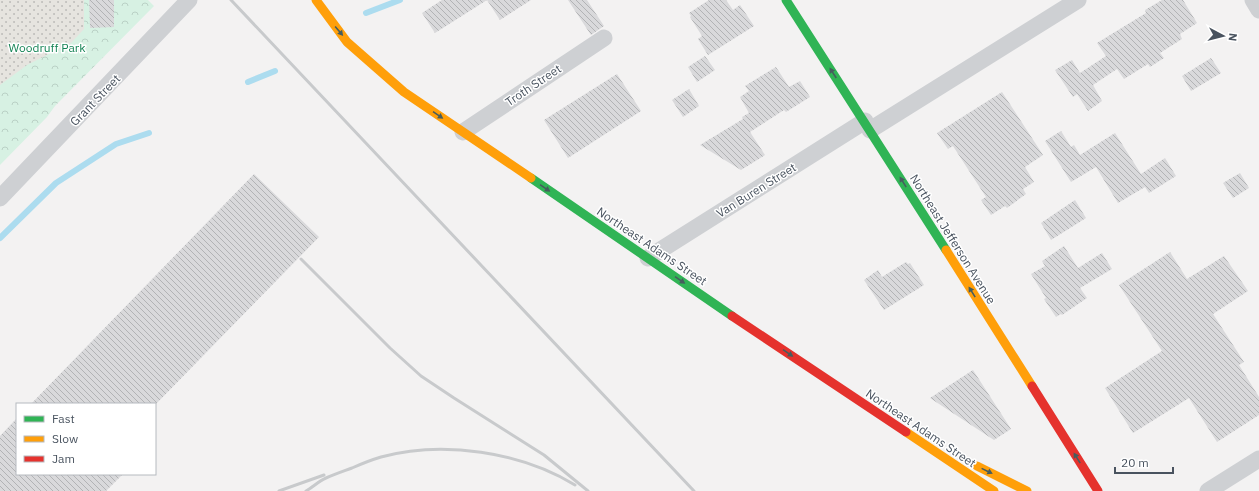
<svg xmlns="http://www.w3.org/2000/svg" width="1259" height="491" font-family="'IBM Plex Sans',sans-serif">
	<defs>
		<pattern id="forest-crowns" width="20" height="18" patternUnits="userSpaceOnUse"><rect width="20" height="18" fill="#d7f1e3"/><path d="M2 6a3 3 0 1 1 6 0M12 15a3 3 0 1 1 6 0" fill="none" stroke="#bad1c5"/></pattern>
		<pattern id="sand-dots" width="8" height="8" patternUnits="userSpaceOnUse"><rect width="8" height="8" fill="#e6e4df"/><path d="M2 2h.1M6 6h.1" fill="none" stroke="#bcbbb8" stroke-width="1.8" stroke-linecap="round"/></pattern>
		<pattern id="building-back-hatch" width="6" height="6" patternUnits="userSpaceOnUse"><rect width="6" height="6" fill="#d9d9db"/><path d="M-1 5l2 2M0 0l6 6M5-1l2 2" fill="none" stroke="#b2b3b5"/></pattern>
	</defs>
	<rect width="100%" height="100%" fill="#f3f2f2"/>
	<path fill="url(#forest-crowns)" d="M0,0H148L154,6L55,106L47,117L0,165Z"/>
	<path fill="url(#sand-dots)" d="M0,0H84V29L71,43L27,65L0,85Z"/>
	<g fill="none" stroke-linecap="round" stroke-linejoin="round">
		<path stroke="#acdcef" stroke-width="6" d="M366,13L400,0
			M248,82L275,71
			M0,238L56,183L116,144L149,133"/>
	</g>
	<path fill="url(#building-back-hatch)" d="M89,0H114V27L90,28Z
		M442,0H531L500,20L487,0L435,33L422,13Z
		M568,0H587L604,26L591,35Z
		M709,0H726L733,10L740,5L754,26L708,55L698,39L702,36L690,17L691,16L689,13Z
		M1162,0H1183L1197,23L1180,34L1182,39L1160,53L1164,58L1150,67L1148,64L1124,79L1117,69L1093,85L1102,101L1088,111L1077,94L1073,97L1055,70L1072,60L1080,73L1106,56L1097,43L1146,13L1145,10Z
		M705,56L715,70L697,82L688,67Z
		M1211,58L1221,73L1191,91L1182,76Z
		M776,67L789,87L800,81L810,97L786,112L784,110L750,132L765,155L741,170L700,145L743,119L742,117L749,113L740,97L749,91L745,86Z
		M617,74L641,111L568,158L544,120Z
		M689,89L699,106L683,117L672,100Z
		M1002,92L1043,155L1025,167L1034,182L1023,189L1026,194L1007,208L1005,206L991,215L981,200L986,197L953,146L948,149L937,133Z
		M1061,131L1071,147L1074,145L1080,155L1115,133L1141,174L1165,158L1176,176L1149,193L1145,187L1118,203L1096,167L1071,182L1045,141Z
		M1240,173L1249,188L1233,198L1223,183Z
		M254,174L319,237L156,404H31Z
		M1075,200L1086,218L1051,240L1041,223Z
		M1064,246L1078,268L1102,253L1112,269L1080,288L1087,298L1062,315L1061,314L1056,317L1044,299L1046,298L1031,274L1045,266L1042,261Z
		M1170,252L1187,279L1224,256L1248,291L1213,314L1244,362L1239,365L1259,397V415L1217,442L1189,398L1133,433L1105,388L1162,351L1119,285Z
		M906,262L908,264L910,263L924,285L884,310L864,280L878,270L882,277Z
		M973,370L1011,429L994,440L930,398Z
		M17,418V474H123L106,491H0V436Z"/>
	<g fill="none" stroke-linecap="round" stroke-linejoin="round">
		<path stroke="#ced0d3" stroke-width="17" d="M1253,0L1259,10
			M870,130L1078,0
			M463,132L604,38
			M0,198L189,0
			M648,258L865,121
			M1208,491L1259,459"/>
		<path stroke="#30b455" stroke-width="9" d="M786,0L946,250
			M531,178L732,316"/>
		<path stroke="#ff9f0a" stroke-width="9" d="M316,0L347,42L404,92L531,178
			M946,250L1032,386
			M906,432L994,491
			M977,466L1027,491"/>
		<path stroke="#e5322d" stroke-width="9" d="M732,316L906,432
			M1032,386L1098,491"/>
		<path stroke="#c8cacc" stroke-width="3" d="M231,0L694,491
			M301,259L390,348L421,376L454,398L544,455L588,491
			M279,491L324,475
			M306,491C313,487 319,481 326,478C335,474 344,471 352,468C361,464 371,460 381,457C443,440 521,452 575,485"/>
	</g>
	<defs><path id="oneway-solid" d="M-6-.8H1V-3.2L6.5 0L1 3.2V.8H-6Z"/></defs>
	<g fill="#465d5e">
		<use href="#oneway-solid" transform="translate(339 31) rotate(50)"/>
		<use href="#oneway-solid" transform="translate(833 73) rotate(-123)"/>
		<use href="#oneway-solid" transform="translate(438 115) rotate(34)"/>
		<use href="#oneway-solid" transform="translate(903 182) rotate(-122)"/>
		<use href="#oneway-solid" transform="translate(545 188) rotate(34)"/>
		<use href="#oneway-solid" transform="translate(680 280) rotate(34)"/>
		<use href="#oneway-solid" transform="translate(972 292) rotate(-122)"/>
		<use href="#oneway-solid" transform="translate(788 353) rotate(34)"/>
		<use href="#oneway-solid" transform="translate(1077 458) rotate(-122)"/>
		<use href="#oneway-solid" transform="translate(987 471) rotate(26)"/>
	</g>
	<g text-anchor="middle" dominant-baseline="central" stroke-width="3" stroke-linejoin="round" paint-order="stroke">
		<g font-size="12" fill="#168456" stroke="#fff">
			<text x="47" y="47">Woodruff Park</text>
		</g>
		<g font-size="12" fill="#49535f" stroke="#fff">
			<text transform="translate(533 85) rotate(-34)">Troth Street</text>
			<text transform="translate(95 100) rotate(-46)">Grant Street</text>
			<text transform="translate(756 190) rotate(-32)">Van Buren Street</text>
			<text transform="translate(953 239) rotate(58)">Northeast Jefferson Avenue</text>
			<text transform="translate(652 246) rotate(34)">Northeast Adams Street</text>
			<text transform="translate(921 428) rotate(34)">Northeast Adams Street</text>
		</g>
	</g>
	<rect x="16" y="403" width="140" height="72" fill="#ffffff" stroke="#b6babf"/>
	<rect x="24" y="416" width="20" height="6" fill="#30b455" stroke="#b6babf"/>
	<text x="52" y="423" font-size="12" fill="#49535f">Fast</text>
	<rect x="24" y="436" width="20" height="6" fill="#ff9f0a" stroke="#b6babf"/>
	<text x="52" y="443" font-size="12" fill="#49535f">Slow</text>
	<rect x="24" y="456" width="20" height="6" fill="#e5322d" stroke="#b6babf"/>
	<text x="52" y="463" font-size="12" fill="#49535f">Jam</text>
	<g transform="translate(1223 36) rotate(97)" stroke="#ffffff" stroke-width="3" paint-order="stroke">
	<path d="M0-3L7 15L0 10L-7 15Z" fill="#49535f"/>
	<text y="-6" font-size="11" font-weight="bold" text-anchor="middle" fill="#49535f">N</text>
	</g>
	<path d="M1115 467v6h58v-6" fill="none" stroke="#49535f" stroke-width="2"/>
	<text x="1121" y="467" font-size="12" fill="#49535f" stroke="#ffffff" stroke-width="3" paint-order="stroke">20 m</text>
</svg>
